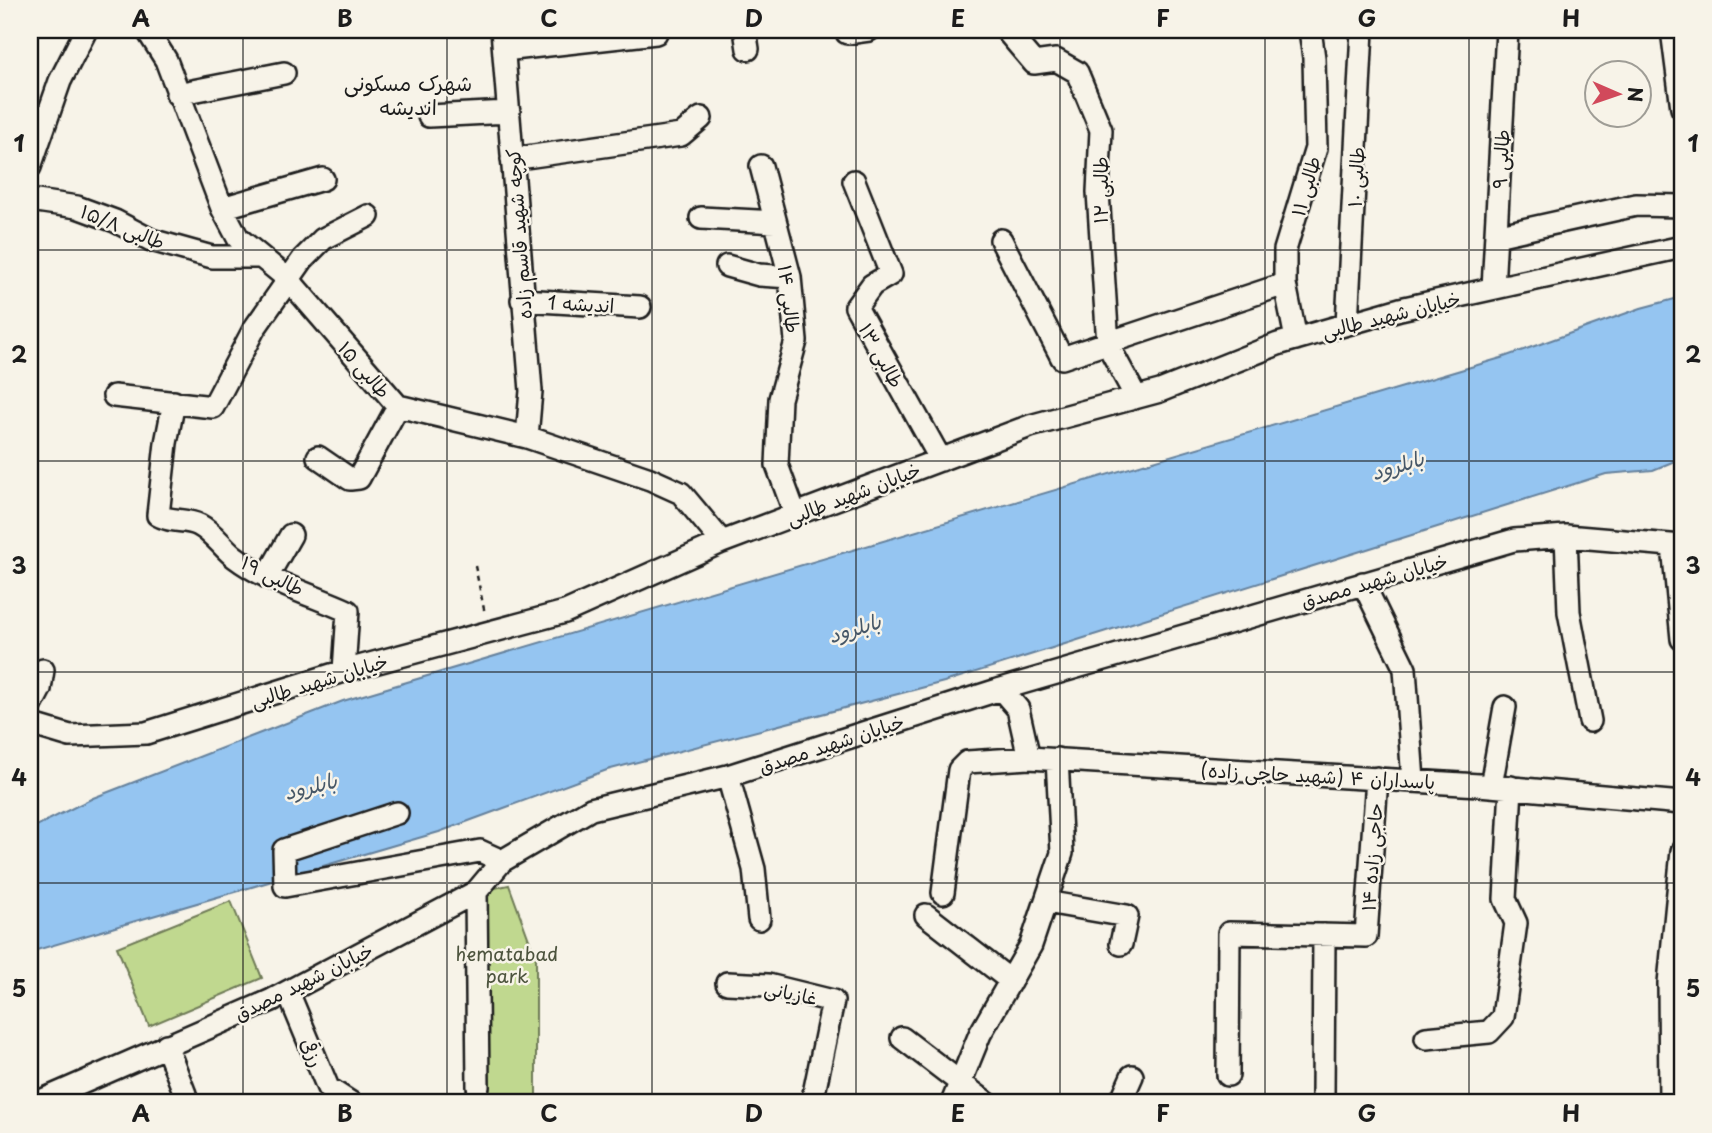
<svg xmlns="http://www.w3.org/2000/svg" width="1712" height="1133" font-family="'Playpen Sans','Playpen Sans Arabic',sans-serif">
	<rect width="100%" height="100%" fill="#f7f3e8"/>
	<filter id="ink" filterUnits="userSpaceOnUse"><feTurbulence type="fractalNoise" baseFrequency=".0143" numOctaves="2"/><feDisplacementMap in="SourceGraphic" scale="14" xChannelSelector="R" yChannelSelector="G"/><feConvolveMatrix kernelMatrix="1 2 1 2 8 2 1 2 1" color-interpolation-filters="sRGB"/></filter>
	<g filter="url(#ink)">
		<path fill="#c0d88f" stroke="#6e7a56" stroke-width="2" d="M509,885L536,959V1103H484L476,892Z
			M231,901L262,978L149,1026L117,947Z"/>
		<path fill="#95c5f1" stroke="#65819c" stroke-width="2" d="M1682,297V458L1653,470L1606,474L944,682L607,770L439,832L30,952V829L93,798L343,701L1501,358L1641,308Z"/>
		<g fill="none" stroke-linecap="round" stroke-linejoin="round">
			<g stroke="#1c1c1c" stroke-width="26">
				<path id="minor" d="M147,30L166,60L222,208L238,238L288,279L398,406L527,437L650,479L681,493L722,542
					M502,30L531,391L527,437
					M745,30L748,49
					M1006,30L1034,63L1056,60L1077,72L1101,130L1098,192L1108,345L1136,397
					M1672,30L1682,108
					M847,33L869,30
					M504,50L656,33
					M177,94L284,73
					M429,116L509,112
					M512,159L681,135L701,118
					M761,166L790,277L796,341L780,399L777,465L795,514
					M30,167L60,81L86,30
					M854,181L891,274L872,285L856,307L941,460
					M30,200L77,207L115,221L151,240L212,257H258
					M222,208L323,179
					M701,218L775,222
					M1496,236L1636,205L1682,206
					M1001,240L1062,358L1285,284
					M727,266L759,275L790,277
					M1493,288L1507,30
					M522,300L640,307
					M1347,324L1362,30
					M1296,339L1285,284V250L1316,148L1314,58L1310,30
					M114,396L213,407L254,329L303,259L323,239L368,216
					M174,402L166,443L158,515C171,523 186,518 199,525C213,532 223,548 235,557C268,582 310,594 348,611L344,671
					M318,457L350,479L359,478L398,406
					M1566,536L1569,612L1590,721
					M1673,546L1682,639
					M267,577L291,535
					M1363,583L1405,669L1413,781
					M1001,689L1018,709L1029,758L1479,785L1682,803
					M30,708L40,689L43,670
					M30,724L70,736L146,733L344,671L565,612L722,542L1030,426L1160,391L1278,344L1400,309L1682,247
					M728,776L754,869L759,919
					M1491,786L1505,707
					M397,813L284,850L285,886L480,851L502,861
					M476,892L478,1087
					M943,893L959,770L967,762L1029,758
					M1046,902L1127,916L1121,944
					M926,915L1011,981
					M727,983L768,985L833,1001L812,1103
					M288,992L328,1088L351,1103
					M902,1038L987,1103
					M1426,1038L1489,1032L1503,1017L1516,923L1505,899L1511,787
					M166,1045L185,1094L180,1103
					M1228,1075L1229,933L1366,936L1377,778
					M1323,1097L1324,935
					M36,1103L272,1000L476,892L502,861L591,809L728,776L1001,689L1514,540L1566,536L1682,546
					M952,1103L980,1034L1031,945L1062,853L1057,759
					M1120,1103L1132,1076
					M1670,1103L1669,983L1682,851"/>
			</g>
			<path stroke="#1c1c1c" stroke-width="2.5" stroke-dasharray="5 5" stroke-linecap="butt" d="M475,566L485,614"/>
			<use href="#minor" stroke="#f7f3e8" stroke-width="21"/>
		</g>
	</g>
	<path fill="none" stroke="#1c1c1c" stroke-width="2" stroke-opacity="0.55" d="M243,30V1103M447,30V1103M652,30V1103M856,30V1103M1060,30V1103M1265,30V1103M1469,30V1103M30,250H1682M30,461H1682M30,672H1682M30,883H1682"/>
	<g text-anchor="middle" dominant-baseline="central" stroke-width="5" stroke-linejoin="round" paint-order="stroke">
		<g font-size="19" fill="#1c1c1c" stroke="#f7f3e8">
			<text transform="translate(1500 159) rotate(-87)">طالبی ۹</text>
			<text transform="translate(1355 177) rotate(-87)">طالبی ۱۰</text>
			<text transform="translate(1305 186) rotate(-74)">طالبی ۱۱</text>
			<text transform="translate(1100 190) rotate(-90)">طالبی ۱۲</text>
			<text transform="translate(123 226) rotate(22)">طالبی ۱۵/۸</text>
			<text transform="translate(518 234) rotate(-94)">کوچه شهید قاسم زاده</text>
			<text transform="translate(790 299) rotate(83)">طالبی ۱۴</text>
			<text transform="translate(581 303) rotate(3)">اندیشه 1</text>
			<text transform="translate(1391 314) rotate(-14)">خیابان شهید طالبی</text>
			<text transform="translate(882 355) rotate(61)">طالبی ۱۳</text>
			<text transform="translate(365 369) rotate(49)">طالبی ۱۵</text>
			<text transform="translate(853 493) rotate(-21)">خیابان شهید طالبی</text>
			<text transform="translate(273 575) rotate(26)">طالبی ۱۹</text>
			<text transform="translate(1374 580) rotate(-16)">خیابان شهید مصدق</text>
			<text transform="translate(319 680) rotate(-17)">خیابان شهید طالبی</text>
			<text transform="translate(831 743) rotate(-18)">خیابان شهید مصدق</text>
			<text transform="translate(1318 775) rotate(3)">پاسداران ۴ (شهید حاجی زاده)</text>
			<text transform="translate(1371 857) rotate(-86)">حاجی زاده ۱۴</text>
			<text transform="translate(303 981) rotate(-26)">خیابان شهید مصدق</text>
			<text transform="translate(791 992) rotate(12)">غازیانی</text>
			<text transform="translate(313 1052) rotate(67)">رزقی</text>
		</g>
		<g font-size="19" fill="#4d543e" stroke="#f7f3e8">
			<text x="507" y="953">hematabad<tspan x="507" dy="22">park</tspan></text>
		</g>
		<g font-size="21" fill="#1c1c1c" stroke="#f7f3e8">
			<text x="408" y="82">شهرک مسکونی<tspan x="408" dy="24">اندیشه</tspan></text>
		</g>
		<g font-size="21" font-style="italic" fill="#465767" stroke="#f7f3e8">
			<text transform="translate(1397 464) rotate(-17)">بابلرود</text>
			<text transform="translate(854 627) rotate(-17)">بابلرود</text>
			<text transform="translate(310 785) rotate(-14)">بابلرود</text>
		</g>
	</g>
	<rect width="1712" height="1133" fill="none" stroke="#f7f3e8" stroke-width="77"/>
	<g transform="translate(1618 94) rotate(92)"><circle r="33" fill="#f7f3e8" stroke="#9f9d96" stroke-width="2"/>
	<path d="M0-5L12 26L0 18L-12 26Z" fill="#d1495b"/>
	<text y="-10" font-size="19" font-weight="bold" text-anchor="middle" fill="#1c1c1c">N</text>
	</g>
	<rect x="38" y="38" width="1636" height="1056" fill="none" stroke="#1c1c1c" stroke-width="2.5"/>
	<g font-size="23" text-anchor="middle" font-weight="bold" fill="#1c1c1c">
		<text x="141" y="27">A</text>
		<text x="345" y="27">B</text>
		<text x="549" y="27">C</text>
		<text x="754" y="27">D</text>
		<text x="958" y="27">E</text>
		<text x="1163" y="27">F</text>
		<text x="1367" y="27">G</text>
		<text x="1571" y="27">H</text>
		<text x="19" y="152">1</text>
		<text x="1693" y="152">1</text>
		<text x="19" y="363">2</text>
		<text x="1693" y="363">2</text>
		<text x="19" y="574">3</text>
		<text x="1693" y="574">3</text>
		<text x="19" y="786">4</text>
		<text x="1693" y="786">4</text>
		<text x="19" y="997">5</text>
		<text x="1693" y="997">5</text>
		<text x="141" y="1122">A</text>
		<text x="345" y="1122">B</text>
		<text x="549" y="1122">C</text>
		<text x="754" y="1122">D</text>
		<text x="958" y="1122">E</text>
		<text x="1163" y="1122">F</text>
		<text x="1367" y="1122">G</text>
		<text x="1571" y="1122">H</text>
	</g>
</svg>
